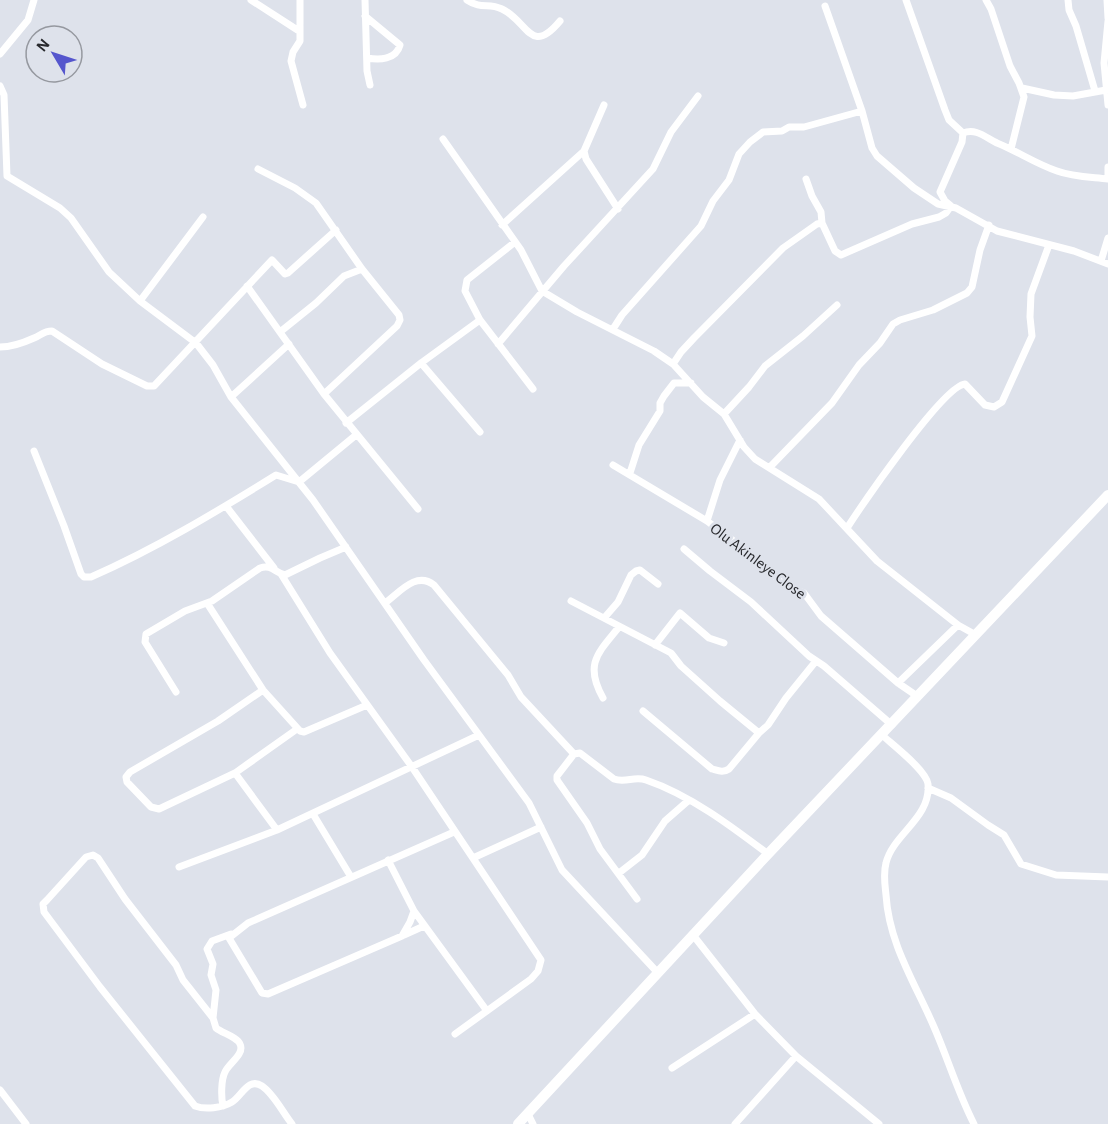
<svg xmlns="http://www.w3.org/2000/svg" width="1108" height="1124" font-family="'Alegreya Sans',sans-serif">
	<rect width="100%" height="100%" fill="#dee2eb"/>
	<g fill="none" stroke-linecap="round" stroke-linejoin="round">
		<path stroke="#fff" stroke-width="7" d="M251,0L299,31
			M300,0V41L293,52L291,61L303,105
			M365,0L367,71L370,85
			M467,0C482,10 488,2 502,9C528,21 530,57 560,21
			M986,0L991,9L1010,66L1019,83L1024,97L1011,149
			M1068,0L1069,10L1076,26L1095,91
			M1107,0L1108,18
			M825,6L862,111L872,148L877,156L914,188L938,204L956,208L997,231L1074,251L1108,264
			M365,16L400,45C396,60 379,60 367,58
			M1108,21L1104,63L1108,105
			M0,54L28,20L34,0
			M0,86L4,95L7,176L60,208L71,218L109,272L140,301L196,343L213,365L231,397L313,500L424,660L529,803L562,870L658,973
			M1022,88L1054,95L1073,96L1106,90
			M604,105L584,151L586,159L618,209
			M963,133C976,128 985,137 997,143C1017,151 1036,164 1057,171C1073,177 1091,177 1108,179
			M443,139L521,250L542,291L577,312L654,351L673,364L703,397L724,414L744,447L755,459L819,499L877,561L958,625L976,635
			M1108,167V177
			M258,169L295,188L316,203L362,269L399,315L400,320L397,326L324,394
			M806,179L812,196L821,212L822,223L835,251L841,255L912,224L939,217L946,213L951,206L945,201L940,192L962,142L963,133L949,120L945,110L906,0
			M502,225L584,151
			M515,242L467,280L465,291L480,320L533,389
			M1101,261L1108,238
			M247,286L324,394L418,509
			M140,301L203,217
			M613,329L622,315L701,226L713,201L729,180L739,154L750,142L763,132L782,131L789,127H804L862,111
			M280,332L316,303L344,276L362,269
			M498,344L564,266L653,169L671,132L698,96
			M0,347C12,347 23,343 34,338C41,335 44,331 52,331L102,364L147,386H154L272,260L285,274L288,273L336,230
			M421,363L480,432
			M673,364L681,352L694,338L783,248L817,224L822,223
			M231,397L289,344
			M724,414L749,387L765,366L803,336L837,305
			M346,423L421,363L480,320
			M34,451L64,526L81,574L84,577H91C155,549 216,512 276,475L299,482L356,435
			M613,465L707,521L751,554L783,584L804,593L821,616L898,683L917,696
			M770,467L832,403L859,365L880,343L893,324L900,320L933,310L967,293L972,287L980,250L989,225
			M630,473L639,445L660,411V403L664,396L674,383H691
			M226,506L274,568
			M707,521L720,480L740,440
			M847,528C862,505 943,386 965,384L985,405L994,407L1002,402L1032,336L1030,317L1031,294L1049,245
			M684,549L710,571L751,602L809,656L824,666L892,725
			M281,574L330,653L412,767L541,960L538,971L531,979L455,1034
			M571,601L671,653L681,666L720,701L759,733L768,725L786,698L816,661
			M207,603L263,690L300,731L304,732L367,705
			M385,603C400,592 416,571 434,585L508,675L521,697L574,754L580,753L614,779C625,783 635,776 646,780C690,795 731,826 768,854
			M605,617L618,602L631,575L636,571L640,570L658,584
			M655,645L680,613L709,638L724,643
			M898,683L958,625
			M263,690L218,721L130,772L126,777L127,782L151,807L159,809L235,773L297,729
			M176,692L145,642L146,634L185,611L212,601L260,568C272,564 275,573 285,575L320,558L346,547
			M603,698C584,664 598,653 619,627
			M643,711L712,769C719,771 723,773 729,769L759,733
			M882,735C893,745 926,770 928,784C931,818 893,834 886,863C883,874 885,885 886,895C889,944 915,983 934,1027C948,1059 958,1093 974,1124
			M574,754L557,776V780L587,823L600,849L637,899
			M235,773L277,830
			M928,788L951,798L988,825L1004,835L1021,864L1056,875L1108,877
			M313,814L351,877
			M473,858L541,827
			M388,860L414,911L410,922L402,936L268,994L262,993L229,938L248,923L454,832
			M179,867L277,830L479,735
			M619,873L642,855L665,821L689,800
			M414,911L487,1011
			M404,935L424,926
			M693,935L755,1014L796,1056L879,1124
			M213,1018L183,980L176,965L125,899L98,858L93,855L86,857L47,900L43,904L44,912L100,987L195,1106C205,1110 222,1108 232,1102C242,1096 248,1077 262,1086C274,1094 283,1113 292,1124
			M672,1068L755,1014
			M0,1090L26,1124
			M223,1106C221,1097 221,1080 225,1072C229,1063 245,1054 240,1044C237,1037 222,1033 216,1028L213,1018L216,990L211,975L213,964L207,949L212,941L231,934
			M528,1114L533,1124
			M735,1124L796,1056"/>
		<path stroke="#fff" stroke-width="10" d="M518,1124L768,854L1108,495"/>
	</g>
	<g text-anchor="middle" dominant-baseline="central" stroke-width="6" stroke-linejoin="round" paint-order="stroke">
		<g font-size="16" fill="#28292d" stroke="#dee2eb">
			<text transform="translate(758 561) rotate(37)">Olu Akinleye Close</text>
		</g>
	</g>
	<g transform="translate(54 54) rotate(309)"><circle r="28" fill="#dee2eb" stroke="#95989f" stroke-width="1.5"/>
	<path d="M0-4.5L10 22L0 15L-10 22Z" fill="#5556cd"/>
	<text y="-9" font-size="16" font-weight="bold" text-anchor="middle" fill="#28292d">N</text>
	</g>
</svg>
